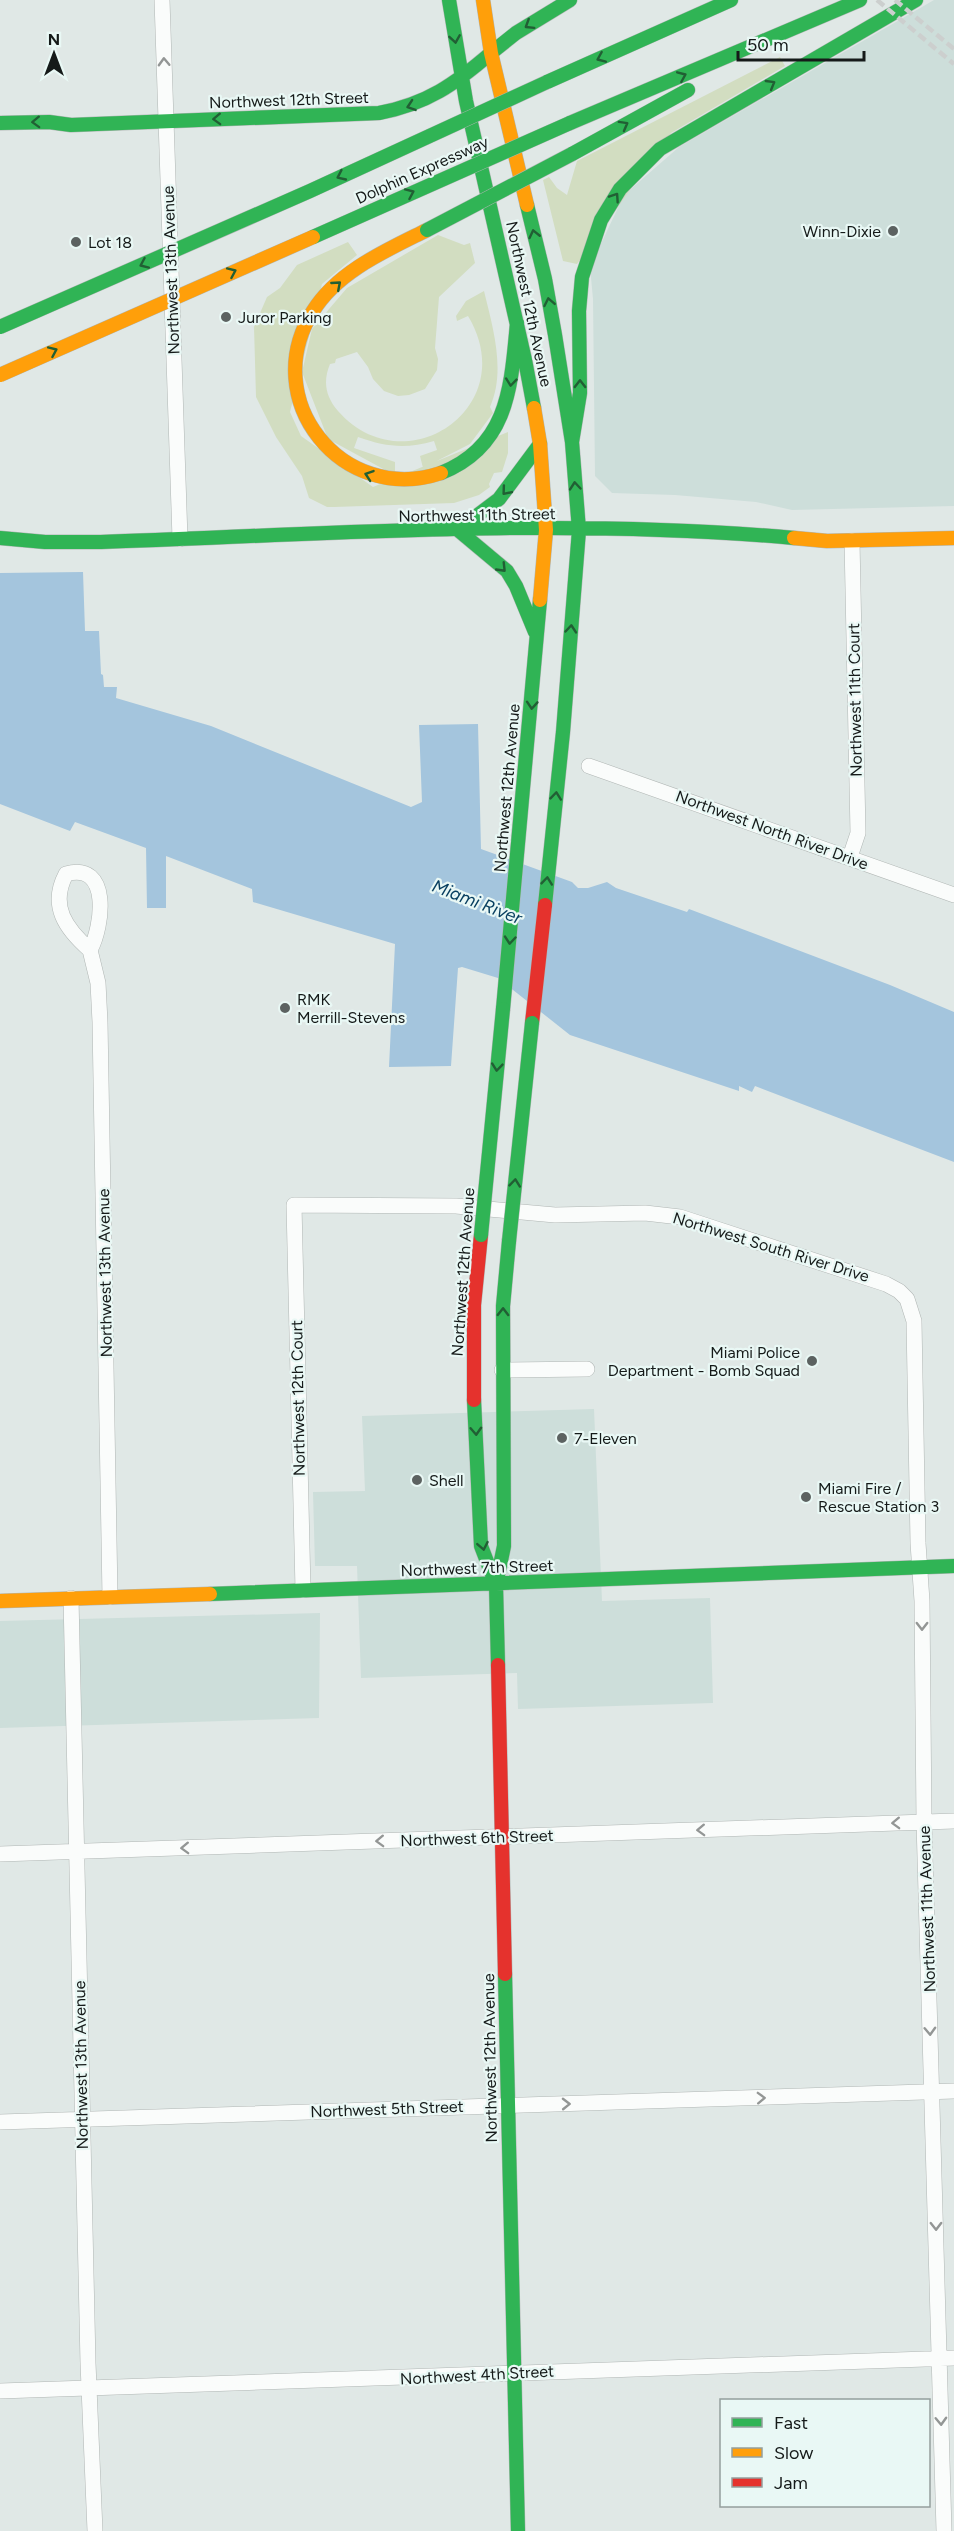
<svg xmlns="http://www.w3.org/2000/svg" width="954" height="2531" font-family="Figtree,sans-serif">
	<rect width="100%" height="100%" fill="#e0e8e6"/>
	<path fill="#cddeda" d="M934,0H954V506L792,510L756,502L675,495L612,493L595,476L593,299L590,267L624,195L679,147Z
		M594,1409L602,1601L710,1598L713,1703L518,1709L517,1673L361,1678L357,1566H315L313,1492L365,1491L362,1416Z
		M320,1613L319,1718L0,1728V1621Z"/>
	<path fill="#d2ddc1" d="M780,57L785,66L671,133L577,264L563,261L543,180L549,177L557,188L567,195L577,161Z
		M438,235L464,245L470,243L475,263L439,297L435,348L438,359L437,370L425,389L409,395L398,396L384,391L373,379L368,367L357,352L336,359L335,363L330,364C323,381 325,396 338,411C405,487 523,407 468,316L457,321L456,316L466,301L484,291C493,328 506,371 490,407L493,413L470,444L423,468L420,456L437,450L434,441C406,449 386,447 358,437L354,448L395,462V471H387L328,439L302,372L312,329L347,288Z
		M348,242L357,255L322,284L290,412L301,436L373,487L508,432V453L502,472L494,473L489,484L490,487L479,495L454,503L334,507H327L309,498L302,476L276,437L256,397L254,327L267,297L280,288L297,265Z"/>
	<path fill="#a4c5dd" d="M83,572L85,631H99L101,674L103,675L104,687H117L116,698L211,726L411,807L422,802L419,725L478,724L481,849L572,882L578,888H588L607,882L616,888L687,912L689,909L890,985L954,1012V1162L755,1086L752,1092L739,1086V1091L570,1035L498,978L462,967L458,968L451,1066L389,1067L395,944L253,902L252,889L166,856V908H147L146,848L75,822L70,831L0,804V573Z"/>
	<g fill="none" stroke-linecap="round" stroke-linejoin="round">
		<g stroke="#b0b6b4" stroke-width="16">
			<path id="street" d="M162,0L180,539
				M589,766L954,895
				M850,857L858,833L852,541
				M90,950C66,929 49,906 66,874C111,861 103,926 90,950L98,983L100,1022L110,1597
				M502,1370L587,1369
				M303,1590L294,1205L456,1206L555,1215L645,1213L680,1217L886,1284L899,1291L907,1299L914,1321L918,1543L922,1601L924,1822L944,2531
				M71,1598L88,2363L95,2531
				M0,1854L954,1821
				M0,2122L954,2091
				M0,2391L954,2358"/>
		</g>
		<g stroke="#b0b6b4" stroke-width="15">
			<path id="fast" d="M449,0L466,101L525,360L534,408
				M491,53L516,33L570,0
				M547,82L731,0
				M0,123L49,122L71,125L379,113C427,104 455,84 491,53
				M570,123L860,0
				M572,154L688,90
				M527,205L545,279L555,335L572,442L579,530L563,732L545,905
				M572,442L580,393L579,311L582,277L601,220L620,189L660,149L916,0
				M441,473C509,446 511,386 517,323
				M458,530L507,571L516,586L535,632
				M458,530L499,499L540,444
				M0,538L45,542H101C331,534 564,517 794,538
				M503,1009L540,600
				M474,1400L481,1546L496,1585
				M210,1594L954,1566
				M498,1665L496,1585L504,1546L503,1306L509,1241
				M505,1974L518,2531"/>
		</g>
		<g stroke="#b0b6b4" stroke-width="15">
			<path id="slow" d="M483,0L491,53L527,205
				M427,230C387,250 338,271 313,311C257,399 342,506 441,473
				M534,408L540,444L546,530L540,600
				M794,538L827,541L954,538
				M0,1601L210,1594"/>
		</g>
		<g stroke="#b0b6b4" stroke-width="15">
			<path id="jam" d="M532,1023L545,905
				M474,1400V1305L481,1235
				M498,1665L505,1974"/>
		</g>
		<use href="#street" stroke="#fafcfb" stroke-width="15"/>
		<use href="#fast" stroke="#30b455" stroke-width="14"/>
		<use href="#slow" stroke="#ff9f0a" stroke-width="14"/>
		<use href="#jam" stroke="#e5322d" stroke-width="14"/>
		<path stroke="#cccfce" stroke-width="4.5" stroke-dasharray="9 4.5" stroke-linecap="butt" d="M877,0L954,64
			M895,0L954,49"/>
		<g stroke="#b0b6b4" stroke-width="15" stroke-linecap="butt">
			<path id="fast-bridge" d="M427,230L572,154
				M313,237L570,123
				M0,327L310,191L547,82
				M481,1235L503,1009
				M509,1241L532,1023"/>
		</g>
		<g stroke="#b0b6b4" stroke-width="15" stroke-linecap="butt">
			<path id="slow-bridge" d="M0,375L313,237"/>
		</g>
		<use href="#fast-bridge" stroke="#30b455" stroke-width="14"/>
		<use href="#slow-bridge" stroke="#ff9f0a" stroke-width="14"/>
	</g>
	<defs><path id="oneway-chevron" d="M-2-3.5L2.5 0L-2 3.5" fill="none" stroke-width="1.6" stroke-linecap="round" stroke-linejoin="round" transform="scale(1.5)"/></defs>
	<g stroke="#215f34">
		<use href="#oneway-chevron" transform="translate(529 25) rotate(148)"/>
		<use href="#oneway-chevron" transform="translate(455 39) rotate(81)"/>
		<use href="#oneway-chevron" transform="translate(601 58) rotate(157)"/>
		<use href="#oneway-chevron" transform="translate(682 76) rotate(-23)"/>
		<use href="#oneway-chevron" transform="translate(771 84) rotate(-30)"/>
		<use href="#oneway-chevron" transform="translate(411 106) rotate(161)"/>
		<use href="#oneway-chevron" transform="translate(217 119) rotate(178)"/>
		<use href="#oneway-chevron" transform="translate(36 122) rotate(178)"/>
		<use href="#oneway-chevron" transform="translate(624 125) rotate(-29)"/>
		<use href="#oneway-chevron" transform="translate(341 176) rotate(155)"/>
		<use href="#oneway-chevron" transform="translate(410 193) rotate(-24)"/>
		<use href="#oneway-chevron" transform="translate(615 197) rotate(-56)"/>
		<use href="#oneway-chevron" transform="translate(534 234) rotate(-103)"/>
		<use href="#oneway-chevron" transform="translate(144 264) rotate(156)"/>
		<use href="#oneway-chevron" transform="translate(232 272) rotate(-24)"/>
		<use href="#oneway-chevron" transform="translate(337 285) rotate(-41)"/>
		<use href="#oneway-chevron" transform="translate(549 302) rotate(-101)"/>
		<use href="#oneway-chevron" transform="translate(53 351) rotate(-24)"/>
		<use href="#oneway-chevron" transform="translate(511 382) rotate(96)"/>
		<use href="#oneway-chevron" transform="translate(580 384) rotate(-90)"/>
		<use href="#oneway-chevron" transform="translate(369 475) rotate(-161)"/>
		<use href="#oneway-chevron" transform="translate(575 486) rotate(-95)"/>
		<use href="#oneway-chevron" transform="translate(506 491) rotate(130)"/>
		<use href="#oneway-chevron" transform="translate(502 568) rotate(46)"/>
		<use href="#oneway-chevron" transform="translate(571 629) rotate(-85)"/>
		<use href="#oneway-chevron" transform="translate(532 705) rotate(94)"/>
		<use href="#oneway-chevron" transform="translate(556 796) rotate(-84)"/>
		<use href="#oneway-chevron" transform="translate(547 881) rotate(-84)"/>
		<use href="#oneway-chevron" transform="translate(510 940) rotate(95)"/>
		<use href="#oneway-chevron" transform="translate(497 1067) rotate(96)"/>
		<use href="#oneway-chevron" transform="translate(515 1183) rotate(-84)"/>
		<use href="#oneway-chevron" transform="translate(503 1312) rotate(-89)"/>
		<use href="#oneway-chevron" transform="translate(476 1431) rotate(87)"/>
		<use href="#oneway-chevron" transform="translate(483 1546) rotate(79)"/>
	</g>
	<g stroke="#939695">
		<use href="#oneway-chevron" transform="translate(164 62) rotate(-92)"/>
		<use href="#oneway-chevron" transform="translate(922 1626) rotate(90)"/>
		<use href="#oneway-chevron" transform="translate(896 1823) rotate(178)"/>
		<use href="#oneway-chevron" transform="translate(701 1830) rotate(178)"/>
		<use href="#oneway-chevron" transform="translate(380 1841) rotate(178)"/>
		<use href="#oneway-chevron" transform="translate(185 1848) rotate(178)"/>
		<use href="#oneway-chevron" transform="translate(930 2031) rotate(88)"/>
		<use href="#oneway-chevron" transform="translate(761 2098) rotate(-2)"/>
		<use href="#oneway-chevron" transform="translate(566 2104) rotate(-1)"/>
		<use href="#oneway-chevron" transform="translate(936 2226) rotate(89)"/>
		<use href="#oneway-chevron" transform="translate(941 2421) rotate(88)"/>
	</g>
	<g fill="#5c6261" stroke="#e9f8f5" stroke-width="2">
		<circle cx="893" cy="231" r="6"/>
		<circle cx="76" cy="242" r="6"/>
		<circle cx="226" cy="317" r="6"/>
		<circle cx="285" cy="1008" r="6"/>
		<circle cx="812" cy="1361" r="6"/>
		<circle cx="562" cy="1438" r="6"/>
		<circle cx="417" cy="1480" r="6"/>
		<circle cx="806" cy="1497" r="6"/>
	</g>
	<g text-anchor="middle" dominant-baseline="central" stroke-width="4.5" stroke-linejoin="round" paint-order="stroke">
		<g font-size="16" fill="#151a19" stroke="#e9f8f5">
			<text transform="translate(289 100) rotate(-2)">Northwest 12th Street</text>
			<text transform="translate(422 170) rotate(-24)">Dolphin Expressway</text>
			<text transform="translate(171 270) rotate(-92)">Northwest 13th Avenue</text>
			<text transform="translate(529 304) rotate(78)">Northwest 12th Avenue</text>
			<text transform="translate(477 515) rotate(-1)">Northwest 11th Street</text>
			<text transform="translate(855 700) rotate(-91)">Northwest 11th Court</text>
			<text transform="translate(507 788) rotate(-85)">Northwest 12th Avenue</text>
			<text transform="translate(772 830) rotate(20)">Northwest North River Drive</text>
			<text transform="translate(771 1247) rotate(17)">Northwest South River Drive</text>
			<text transform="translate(463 1272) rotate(-86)">Northwest 12th Avenue</text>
			<text transform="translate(105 1273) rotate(-91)">Northwest 13th Avenue</text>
			<text transform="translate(298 1398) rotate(-91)">Northwest 12th Court</text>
			<text transform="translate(477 1568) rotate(-2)">Northwest 7th Street</text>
			<text transform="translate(477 1838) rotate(-2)">Northwest 6th Street</text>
			<text transform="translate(927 1909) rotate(-92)">Northwest 11th Avenue</text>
			<text transform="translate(490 2058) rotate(-91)">Northwest 12th Avenue</text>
			<text transform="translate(81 2065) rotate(-91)">Northwest 13th Avenue</text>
			<text transform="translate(387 2109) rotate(-2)">Northwest 5th Street</text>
			<text transform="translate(477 2375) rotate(-3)">Northwest 4th Street</text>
		</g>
		<g font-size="16" fill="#151a19" stroke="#e9f8f5" text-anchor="start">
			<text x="881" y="231" text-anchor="end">Winn-Dixie</text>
			<text x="88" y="242">Lot 18</text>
			<text x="238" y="317">Juror Parking</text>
			<text x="297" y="999">RMK<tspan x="297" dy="18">Merrill-Stevens</tspan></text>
			<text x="800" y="1352" text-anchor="end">Miami Police<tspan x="800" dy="18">Department - Bomb Squad</tspan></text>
			<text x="574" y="1438">7-Eleven</text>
			<text x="429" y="1480">Shell</text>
			<text x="818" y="1488">Miami Fire /<tspan x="818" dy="18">Rescue Station 3</tspan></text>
		</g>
		<g font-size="18" font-style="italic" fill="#073e5f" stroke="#e9f8f5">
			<text transform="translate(477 902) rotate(21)">Miami River</text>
		</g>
	</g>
	<rect x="720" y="2399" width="210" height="108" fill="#e9f8f5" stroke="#949f9d" stroke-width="1.5"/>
	<rect x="732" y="2418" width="30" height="9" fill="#30b455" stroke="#949f9d" stroke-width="1.5"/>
	<text x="774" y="2429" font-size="18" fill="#151a19">Fast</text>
	<rect x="732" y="2448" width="30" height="9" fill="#ff9f0a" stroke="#949f9d" stroke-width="1.5"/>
	<text x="774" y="2459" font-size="18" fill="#151a19">Slow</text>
	<rect x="732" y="2478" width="30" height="9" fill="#e5322d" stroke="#949f9d" stroke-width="1.5"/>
	<text x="774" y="2489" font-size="18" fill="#151a19">Jam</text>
	<g transform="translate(54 54)" stroke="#e9f8f5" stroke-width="4.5" paint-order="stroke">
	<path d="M0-4.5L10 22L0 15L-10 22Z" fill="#151a19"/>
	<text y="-9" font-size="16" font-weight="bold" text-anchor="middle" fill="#151a19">N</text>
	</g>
	<path d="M738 51v9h126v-9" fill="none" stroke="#151a19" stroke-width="3"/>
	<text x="747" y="51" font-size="18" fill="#151a19" stroke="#e9f8f5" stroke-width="4.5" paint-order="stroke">50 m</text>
</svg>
